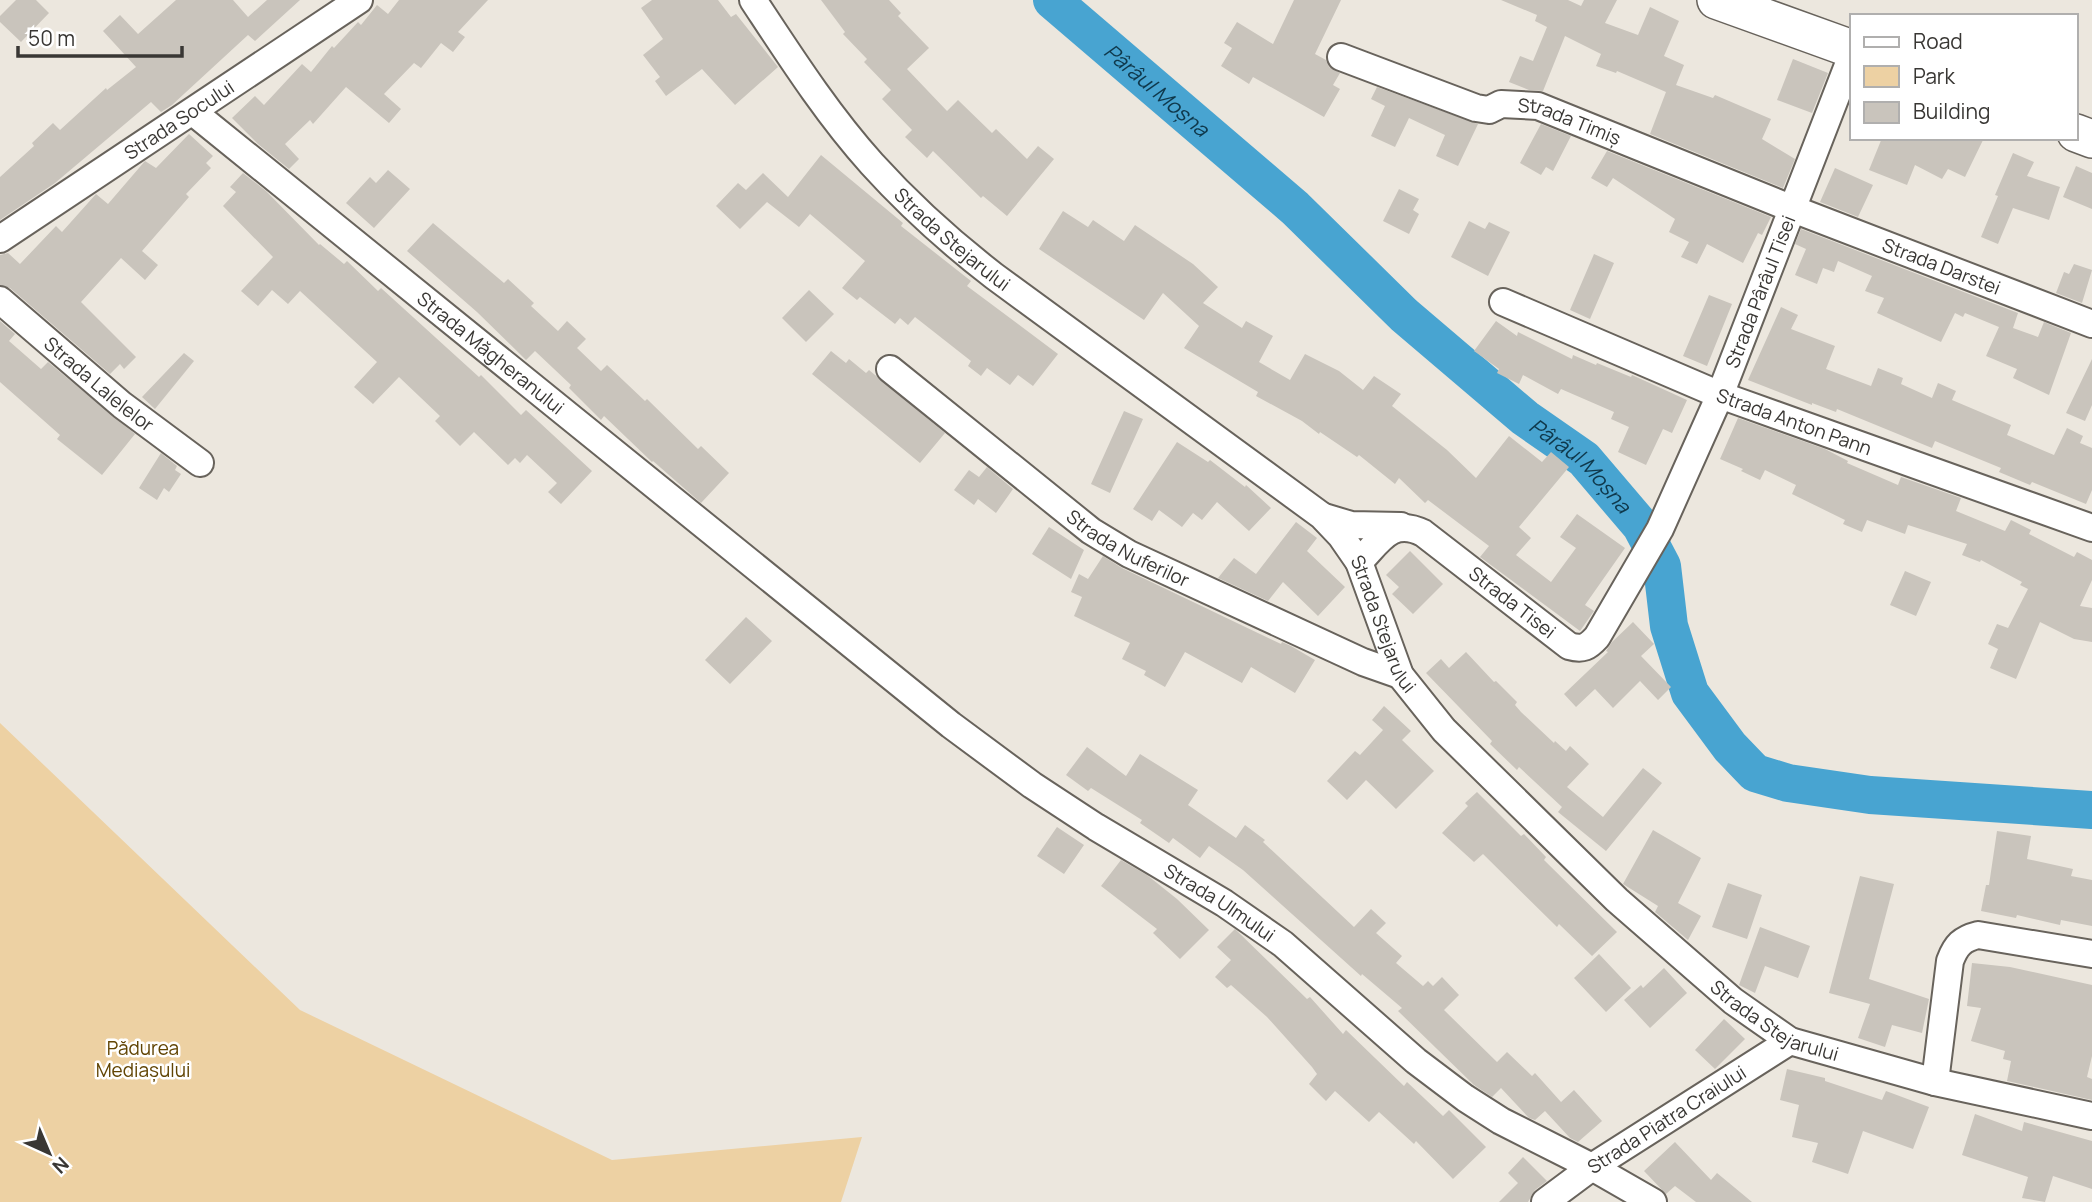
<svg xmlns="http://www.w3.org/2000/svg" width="2092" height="1202" font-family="Manrope,sans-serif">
	<rect width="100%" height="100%" fill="#ece7de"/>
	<path fill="#edd1a3" d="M0,723L300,1010L612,1160L862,1137L841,1202H0Z"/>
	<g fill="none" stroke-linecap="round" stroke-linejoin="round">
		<path stroke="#48a4d1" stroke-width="38" id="s1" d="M1052,0L1295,208L1404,315L1525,418L1584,459L1641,526L1662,566L1669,626L1690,693L1730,747L1755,773L1788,783L1870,795L2092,810"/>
	</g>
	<path fill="#c9c4bc" d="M16,0H36L49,13L21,42L0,22V16Z
		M176,0H233L248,17L267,0H300L255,41L248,35L172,105L161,112L151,102L55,183L0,220V177L34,146L32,143L53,123L60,130L106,88L107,90L136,67L103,31L120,15L138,34Z
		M399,0H488L458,32L465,37L453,52L441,43L421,68L414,63L384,94L401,109L389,123L346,87L313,124L310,120L285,144L299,159L289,169L258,144L232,118L255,96L264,105L302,64L311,72L332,46L334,48L358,22L361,25L377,5L388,14Z
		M652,0H718L731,17L736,14L778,67L735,105L702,69L666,96L655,81L660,77L643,55L663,39L641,8Z
		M821,0H889L901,13L898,16L929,48L907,69L947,111L958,100L992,133L996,129L1027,159L1038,146L1054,159L1007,216L983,196L981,198L933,151L927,158L905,137L912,130L882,99L891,90L864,62L867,59L843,34L845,32Z
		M1294,0H1341L1315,54L1326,60L1329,67L1340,73L1333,85L1340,89L1324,117L1253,77L1249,84L1221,66L1232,48L1224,43L1237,22L1273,44Z
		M1501,0H1568L1581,6L1584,0H1617L1605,23L1638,35L1650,7L1679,21L1664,56L1684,65L1676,85L1713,98L1715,95L1771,119L1762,139L1795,159L1783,188L1650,134L1666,92L1617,71L1616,73L1596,66L1601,54L1565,36L1543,91L1529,90L1509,82L1520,56L1533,61L1547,27L1535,21L1537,15Z
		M1793,59L1828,73L1812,113L1777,100Z
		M1377,87L1478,124L1458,166L1436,156L1445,135L1409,118L1395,147L1371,136L1385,106L1371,99Z
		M1541,124L1571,136L1553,171L1546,167L1541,175L1520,163Z
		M189,134L213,156L206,163L211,168L186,194L189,197L142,251L158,265L145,280L121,258L81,302L136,357L124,369L120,364L110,374L10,288L0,285V255L8,253L20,264L56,226L62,232L96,194L108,204L145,161L156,168Z
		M1882,138H1984L1965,177L1948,169L1942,179L1915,165L1907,185L1869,170Z
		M1607,151L1771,217L1762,235L1758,233L1743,263L1707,244L1697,264L1681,257L1689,242L1669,232L1675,219L1613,178L1607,187L1591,178Z
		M2013,153L2034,162L2027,176L2060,187L2049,220L2013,208L1998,244L1981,237L1998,196L1995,195Z
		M821,155L903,223L901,226L971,281L967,286L1058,354L1033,386L1018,375L1010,385L987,368L981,376L968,366L971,361L915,317L908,325L900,318L895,324L860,297L857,300L842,288L865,261L810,214L799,227L767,202L740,229L716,206L738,183L746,190L763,173L788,197Z
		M2076,166L2092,173V209L2063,197Z
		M1835,168L1873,185L1858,217L1820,202Z
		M388,170L410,189L374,228L346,203L370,177L376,183Z
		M243,173L266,191L319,245L320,244L344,264L347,261L378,291L381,288L479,377L481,375L521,415L526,410L592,471L561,504L548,492L557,483L527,455L520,463L515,458L508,465L474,432L460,446L435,421L440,416L399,377L373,404L354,387L377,362L300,291L288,304L272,290L258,306L241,291L273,257L223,206L236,192L230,187Z
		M1399,189L1419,199L1413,210L1419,214L1409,234L1383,221Z
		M1063,211L1088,227L1093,220L1124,241L1135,225L1193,264L1218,287L1203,303L1242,328L1246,321L1273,336L1259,362L1290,380L1305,354L1339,371L1363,390L1374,376L1401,394L1392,406L1447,450L1476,478L1509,436L1542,462L1551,452L1569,467L1519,527L1531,538L1516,555L1551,582L1576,548L1560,537L1577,514L1625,548L1585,605L1594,611L1580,631L1480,557L1489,546L1428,500L1425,503L1399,478L1395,484L1359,455L1357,457L1320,432L1319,434L1302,421L1256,396L1258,392L1184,348L1199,326L1163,293L1144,320L1039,249Z
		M1469,221L1485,229L1489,222L1510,232L1488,276L1451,257Z
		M433,223L504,283L508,279L534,303L531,306L558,331L567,321L586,339L577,348L601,371L607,365L645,401L647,399L698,449L701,446L729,473L701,503L653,461L652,462L604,416L601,420L569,388L571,385L535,351L526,360L477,312L407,251Z
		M1801,229L2018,313L2013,328L2038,337L2044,322L2071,333L2049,395L2013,378L2017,369L1986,356L1999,327L1965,313L1963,317L1955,313L1941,342L1877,313L1884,298L1865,291L1872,276L1838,261L1834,272L1823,268L1817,284L1795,275L1806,249L1795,244Z
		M1594,254L1614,263L1590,319L1570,310Z
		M2074,264L2092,270L2082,303L2056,293L2064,272L2069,274Z
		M809,290L834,314L806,342L782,318Z
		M1709,295L1732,304L1707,366L1683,356Z
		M1781,307L1798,315L1791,329L1835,346L1826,369L1871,386L1878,368L1903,378L1901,384L1932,398L1938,383L1956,391L1952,400L2011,425L2007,435L2054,455L2067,428L2083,436L2080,443L2092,448V490L2086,504L2032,482L2030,485L1999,472L2001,468L1935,441L1932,448L1837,409L1836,412L1812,403V405L1748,380Z
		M0,321L15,334L9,341L41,369L48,362L135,434L102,475L57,439L60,435L0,382Z
		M1496,321L1517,336L1518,332L1572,359L1573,355L1596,365L1597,363L1631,377L1632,375L1687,400L1672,433L1663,429L1646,465L1618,452L1629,427L1611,419L1614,412L1561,389L1558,394L1523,375L1519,384L1497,373L1499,369L1474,351Z
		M831,351L846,363L849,359L866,373L869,370L945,433L920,463L812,374Z
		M184,353L194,361L155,409L142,397Z
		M2092,359V405L2085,421L2066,413Z
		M1124,411L1143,419L1110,493L1091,484Z
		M1738,418L1825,449L1848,461L1847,463L1898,485L1901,477L1961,498L1956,511L2005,531L2011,520L2031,530L2029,534L2074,557L2077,552L2092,560V580L2080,606L2092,608V642L2074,639L2040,622L2016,679L1990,668L1998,649L1988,644L1997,624L2008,628L2028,589L2020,585L2022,582L1981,560L1980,562L1962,555L1967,544L1908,525L1905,534L1867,520L1862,532L1843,524L1845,520L1792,494L1796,485L1765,470L1760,480L1741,471L1743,469L1720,459Z
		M1177,442L1208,462L1210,460L1245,487L1246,485L1271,508L1249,531L1217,502L1202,520L1193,513L1182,527L1159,510L1152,521L1133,509Z
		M161,453L177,466L175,470L181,474L169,492L164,488L157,500L139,488Z
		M987,467L1013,489L996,513L978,499L974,505L954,490L969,470L979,477Z
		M1296,522L1317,538L1307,551L1345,587L1318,616L1283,582L1268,601L1218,578L1234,558L1256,574Z
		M1049,527L1084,550L1071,579L1032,554Z
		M1410,551L1443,584L1413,614L1392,594L1399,587L1386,575Z
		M1103,556L1122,568L1281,644L1282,642L1291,646L1315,660L1295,693L1251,667L1242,683L1185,652L1165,687L1144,675L1146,671L1122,659L1130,643L1074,616L1082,597L1071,592L1079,574L1088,579Z
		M1905,571L1931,582L1916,616L1890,605Z
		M746,617L772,641L730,684L705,660Z
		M1633,622L1654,644L1641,656L1671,687L1658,700L1640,681L1613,708L1595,689L1576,707L1564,694L1608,652L1606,651L1612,642Z
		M1466,652L1494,682L1496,681L1517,702L1515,705L1521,712L1554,743L1555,741L1566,751L1570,746L1589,764L1567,787L1603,817L1643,768L1662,783L1606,851L1558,812L1562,807L1519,767L1517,770L1490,744L1492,741L1426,673L1441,659L1449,668Z
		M1384,706L1411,731L1402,740L1434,771L1396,809L1366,780L1347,800L1327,781L1355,751L1360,755L1383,730L1372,720Z
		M1087,747L1126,776L1140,754L1198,790L1188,805L1236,838L1245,825L1265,840L1263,842L1354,927L1371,909L1386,923L1376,933L1402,956L1396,963L1423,986L1428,981L1433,986L1442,977L1459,995L1444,1010L1497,1062L1507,1052L1532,1076L1535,1073L1561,1102L1574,1090L1602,1121L1578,1142L1570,1138L1545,1111L1535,1120L1529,1118L1501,1088L1492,1097L1474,1085L1398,1011L1402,1008L1362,974L1361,976L1243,870L1209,846L1200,858L1173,838L1169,843L1140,823L1142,820L1091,788L1088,791L1066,775Z
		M1477,792L1521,836L1524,834L1546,857L1544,860L1617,932L1592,956L1559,924L1557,927L1483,854L1474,862L1442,833L1468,806L1465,803Z
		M1057,827L1084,845L1064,874L1037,856Z
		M1653,830L1701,858L1678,903L1701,916L1688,940L1655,912L1658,906L1623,884Z
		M1997,831L2031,836L2027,859L2073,869L2071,876L2092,880V926L2061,920L2060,925L2017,915L2016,918L1981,911L1986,885H1989Z
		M1121,860L1147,875L1177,899L1209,930L1180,959L1153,933L1157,929L1101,886Z
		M1860,876L1894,884L1869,979L1929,999L1922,1033L1892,1025L1885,1047L1858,1038L1870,1004L1829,993Z
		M1728,883L1762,895L1747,939L1712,927Z
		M1760,927L1810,946L1798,978L1765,966L1755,993L1739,985Z
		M1235,929L1307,999L1310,997L1343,1034L1346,1030L1404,1086L1407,1082L1443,1116L1449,1110L1486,1147L1453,1179L1416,1141L1414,1144L1379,1112L1369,1122L1335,1091L1326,1101L1309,1084L1317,1074L1312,1067L1267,1017L1231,985L1227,988L1215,977L1231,960L1217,947Z
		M1599,954L1631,988L1606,1012L1574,978Z
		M1972,963L2010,967L2092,985V1056L2087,1077L2092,1079V1100L2007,1081L2011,1061L2003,1059L2005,1051L1971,1041L1981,1008L1967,1006Z
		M1664,968L1687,993L1650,1028L1624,1000L1641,985L1643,988Z
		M1724,1019L1745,1039L1715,1069L1695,1050Z
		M1787,1069L1825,1078V1081L1882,1100L1886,1091L1929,1107L1913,1149L1863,1131L1848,1174L1812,1162L1818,1143L1792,1137L1799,1105L1780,1100Z
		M1975,1114L2022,1131L2024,1122L2092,1141V1189L2053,1176L2045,1202L2022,1198L2028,1177L1962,1155Z
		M1675,1142L1711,1180L1717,1173L1752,1202H1696L1675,1186L1666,1194L1644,1171Z
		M1523,1157L1547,1181L1535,1190L1528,1202H1499L1518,1183L1508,1173Z"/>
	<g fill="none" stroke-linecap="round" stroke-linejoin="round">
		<g stroke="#68635c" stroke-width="30">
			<g id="minor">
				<path id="s2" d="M753,0C790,56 827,114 872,164C910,206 950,242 994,276L1322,516L1341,536L1359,562L1400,675L1444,730L1617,900L1733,1001L1790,1041L1935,1082L2092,1116"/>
				<path id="s3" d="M1341,57L1476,108L1489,110L1501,104L1538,106L1793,209L2092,324"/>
				<path id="s4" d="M193,112L951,725L1032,785L1096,827L1224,903L1283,944L1416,1061L1465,1098L1501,1121L1592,1167L1653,1202"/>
				<path id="s5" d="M0,239L359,0"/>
				<path id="s6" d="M0,300L122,405L200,463"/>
				<path id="s7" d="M1503,302L1720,395L2092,528"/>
				<path id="s8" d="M890,369L1091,531L1129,554L1363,662L1400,675"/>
				<path d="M1324,517L1351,525L1401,526"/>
				<path id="s9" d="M1359,562C1379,542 1391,517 1423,533L1569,646C1583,650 1588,647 1597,637L1660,529L1720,395L1852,55"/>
				<path d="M1935,1082L1950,961C1956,945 1962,939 1978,935L2092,954"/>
				<path id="s10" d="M1545,1202L1592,1167L1790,1041"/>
			</g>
		</g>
		<g stroke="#68635c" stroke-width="40">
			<path id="secondary" d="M1716,0L1852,49
				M2076,133L2092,139"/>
		</g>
		<use href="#minor" stroke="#fff" stroke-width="26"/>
		<use href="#secondary" stroke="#fff" stroke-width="37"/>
	</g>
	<g text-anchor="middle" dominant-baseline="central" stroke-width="5" stroke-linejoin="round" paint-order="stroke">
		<g font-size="19" fill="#393734" stroke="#fff">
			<text stroke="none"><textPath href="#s5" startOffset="215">Strada Socului</textPath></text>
			<text stroke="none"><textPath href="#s3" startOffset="242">Strada Timiș</textPath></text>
			<text stroke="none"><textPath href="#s2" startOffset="313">Strada Stejarului</textPath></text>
			<text stroke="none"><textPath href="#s3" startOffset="642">Strada Darstei</textPath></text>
			<text stroke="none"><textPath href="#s9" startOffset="677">Strada Pârâul Tisei</textPath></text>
			<text stroke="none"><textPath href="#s4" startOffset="383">Strada Măgheranului</textPath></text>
			<text stroke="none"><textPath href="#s6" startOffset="130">Strada Lalelelor</textPath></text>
			<text stroke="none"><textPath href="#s7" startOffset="315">Strada Anton Pann</textPath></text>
			<text stroke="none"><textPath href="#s8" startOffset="299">Strada Nuferilor</textPath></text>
			<text stroke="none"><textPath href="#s9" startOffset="191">Strada Tisei</textPath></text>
			<text stroke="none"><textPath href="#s2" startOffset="901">Strada Stejarului</textPath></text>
			<text stroke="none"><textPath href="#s4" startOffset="1297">Strada Ulmului</textPath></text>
			<text stroke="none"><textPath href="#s2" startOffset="1468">Strada Stejarului</textPath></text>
			<text stroke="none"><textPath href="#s10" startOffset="147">Strada Piatra Craiului</textPath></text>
		</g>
		<g font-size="19" fill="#614403" stroke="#fff">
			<text x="143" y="1048">Pădurea<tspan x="143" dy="22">Mediașului</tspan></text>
		</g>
		<g font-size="21" font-style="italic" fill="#0f384b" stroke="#fff">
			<text stroke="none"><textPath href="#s1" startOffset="138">Pârâul Moșna</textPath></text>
			<text stroke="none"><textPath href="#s1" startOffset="705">Pârâul Moșna</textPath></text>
		</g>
	</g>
	<rect x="1850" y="14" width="228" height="126" fill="#ffffff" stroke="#b0afae" stroke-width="2"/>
	<rect x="1864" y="37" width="35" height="10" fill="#ffffff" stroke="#b0afae" stroke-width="2"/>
	<text x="1913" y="49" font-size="21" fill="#393734">Road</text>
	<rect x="1864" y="66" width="35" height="21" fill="#edd1a3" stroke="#b0afae" stroke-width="2"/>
	<text x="1913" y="84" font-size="21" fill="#393734">Park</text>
	<rect x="1864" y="102" width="35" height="21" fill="#c9c4bc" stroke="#b0afae" stroke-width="2"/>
	<text x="1913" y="119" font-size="21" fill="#393734">Building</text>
	<g transform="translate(49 1153) rotate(136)" stroke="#ffffff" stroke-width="5" paint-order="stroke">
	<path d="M0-5L12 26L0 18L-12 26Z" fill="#393734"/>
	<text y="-10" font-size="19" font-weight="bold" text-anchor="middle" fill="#393734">N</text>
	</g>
	<path d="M18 46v10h164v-10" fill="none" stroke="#393734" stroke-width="3.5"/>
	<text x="28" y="46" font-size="21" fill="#393734" stroke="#ffffff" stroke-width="5" paint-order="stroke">50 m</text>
</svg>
